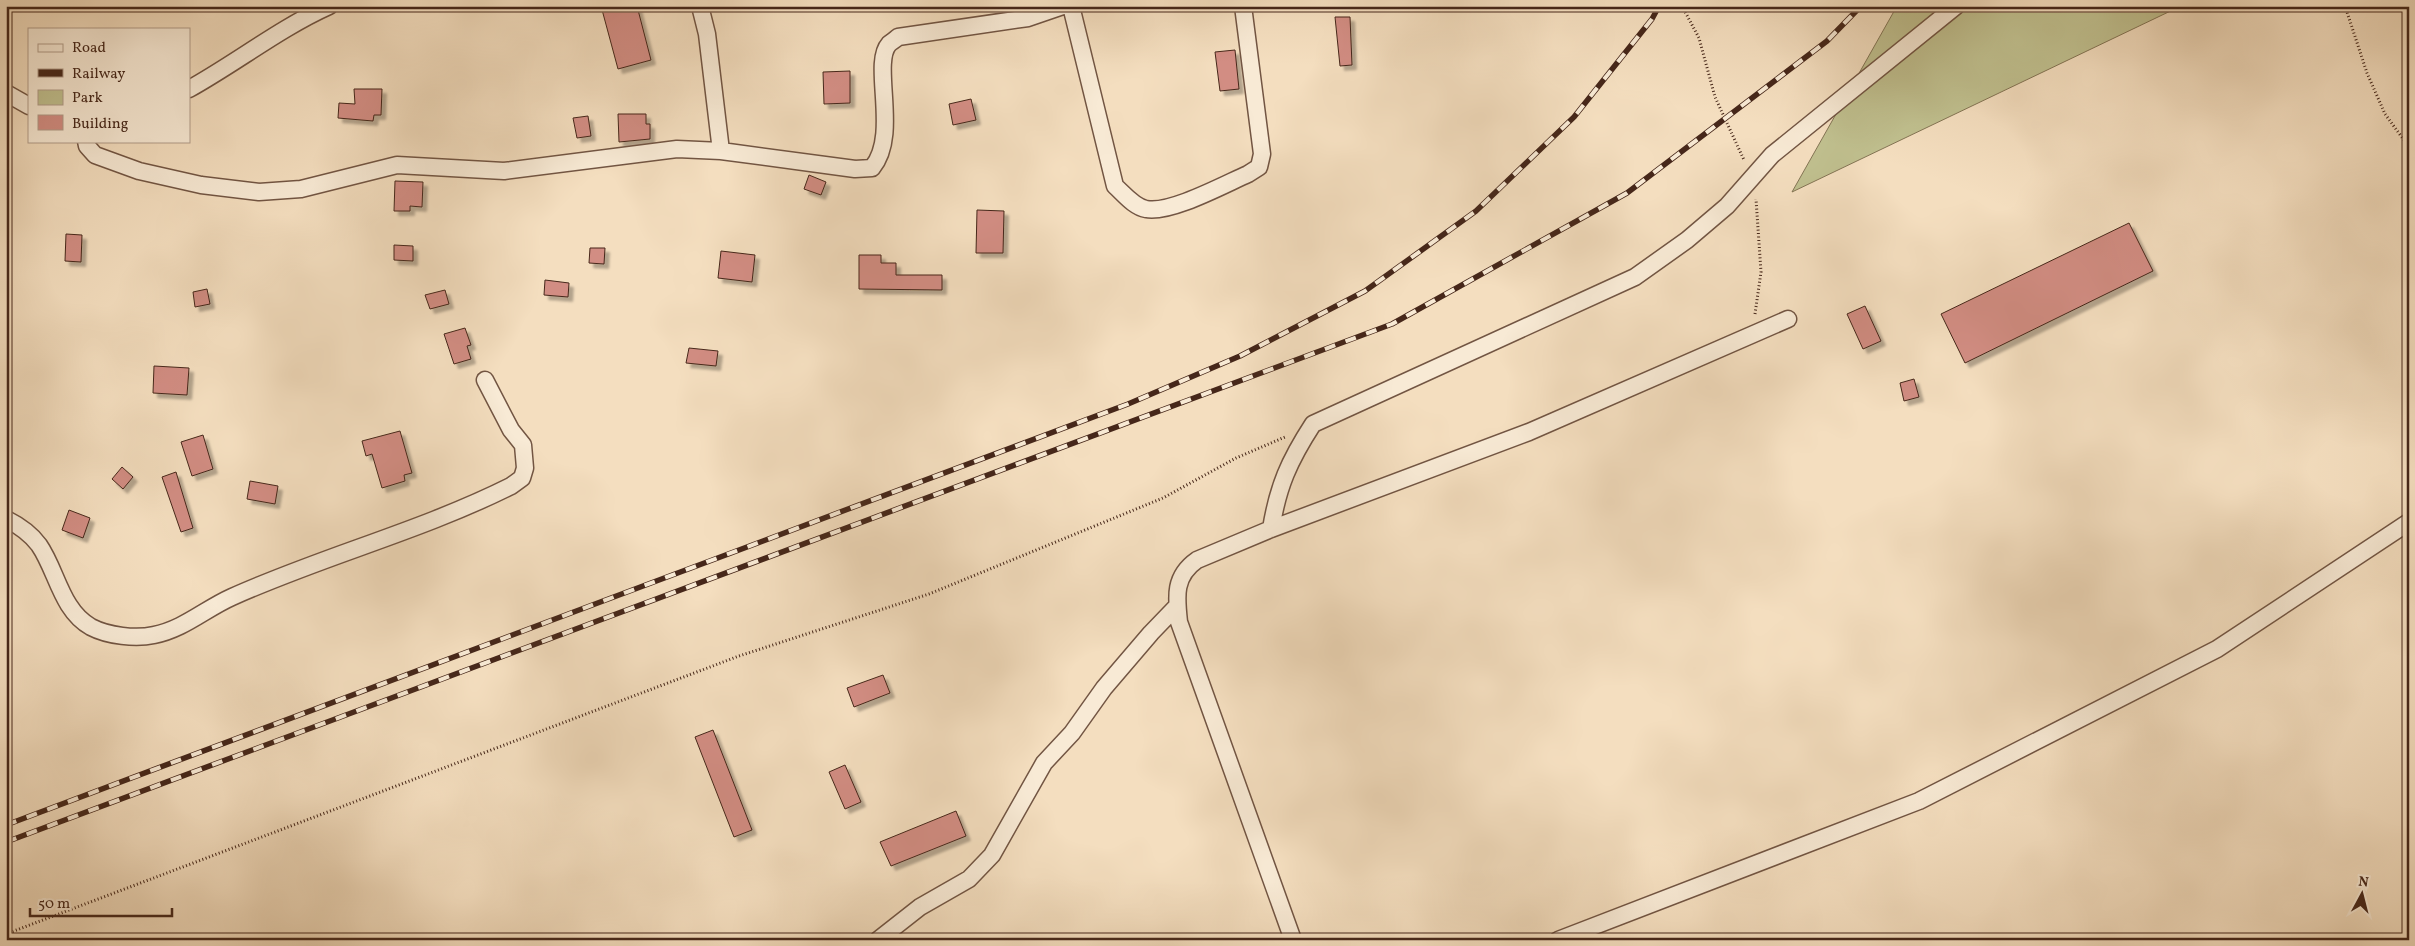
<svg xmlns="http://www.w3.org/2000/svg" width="2415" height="946" font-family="Vollkorn,serif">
	<defs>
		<filter id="shadow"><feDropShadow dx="4.5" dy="4.5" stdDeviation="1" flood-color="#0004"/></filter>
	</defs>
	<rect width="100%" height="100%" fill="#f4debf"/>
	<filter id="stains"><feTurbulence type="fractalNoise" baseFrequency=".004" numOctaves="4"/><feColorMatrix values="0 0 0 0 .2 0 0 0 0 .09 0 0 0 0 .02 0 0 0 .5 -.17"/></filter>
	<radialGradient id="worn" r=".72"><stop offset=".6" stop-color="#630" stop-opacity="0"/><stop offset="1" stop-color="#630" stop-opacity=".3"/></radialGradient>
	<path fill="#c0c08f" stroke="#837454" d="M1897,6H2181L1792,192Z"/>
	<path fill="#d28d83" stroke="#46271a" filter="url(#shadow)" d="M601,6H637L651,60L618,69Z
		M1335,17H1350L1352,65L1340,66Z
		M1235,50L1239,89L1220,91L1215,52Z
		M850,71V103L824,104L823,72Z
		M354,89H382L381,115H374L373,121L338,118L339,103L355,104Z
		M971,99L976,120L953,125L949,104Z
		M618,114H646V124H650V139L619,142Z
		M588,116L591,136L577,138L573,118Z
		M809,175L826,182L821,195L804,189Z
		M395,181L423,182L422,207L410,206V211H394Z
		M977,210L1004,211L1003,253H976Z
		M2129,223L2153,271L1965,363L1941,314Z
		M66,234L82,235L81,262L65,261Z
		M394,245L413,246V261L394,260Z
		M590,248H605L604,264L589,263Z
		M721,251L755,255L752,282L718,278Z
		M859,255H881V263H896V275H942V290L859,289Z
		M545,280L569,283L568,297L544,295Z
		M207,289L210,304L195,307L193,292Z
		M445,290L449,304L430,309L425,295Z
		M1865,306L1881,341L1863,349L1847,314Z
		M465,328L471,345L467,346L471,359L454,364L444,334Z
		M689,348L718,351L716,366L686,363Z
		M154,366L189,368L187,395L153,393Z
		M1914,379L1919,397L1904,401L1900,383Z
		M400,431L412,473L404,475L405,481L382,488L372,454L366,456L362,441Z
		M203,435L213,469L192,476L181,442Z
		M122,467L133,477L123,489L112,479Z
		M176,472L193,528L181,532L162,477Z
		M250,481L278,486L275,504L247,499Z
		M69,510L90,518L83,538L62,530Z
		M883,675L890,693L854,707L847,688Z
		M713,730L752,830L734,837L695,737Z
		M845,765L861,802L845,809L829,772Z
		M956,811L966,836L891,866L880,842Z"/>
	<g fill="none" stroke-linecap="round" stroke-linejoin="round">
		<g stroke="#725543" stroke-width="19">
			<path id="minor" d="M700,6L707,34L721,151
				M1071,6L1115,186C1124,194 1134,207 1146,209C1170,214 1225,184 1248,174L1259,167L1262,154L1243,6
				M189,89C236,63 280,28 329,6
				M6,93L29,106
				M86,141L87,146L95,155L139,171L201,185L259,192L301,189L397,165L504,171L677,149L721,151L855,169L872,168C900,135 871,64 889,44C891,42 895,40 898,37L1028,18L1063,6
				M6,519C18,525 31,534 39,545C57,571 61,610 91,627C108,636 136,639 154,635C184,629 205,609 232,597C323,556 421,531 511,486L522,478L525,468L523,445L511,430L485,380
				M1271,529C1278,486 1289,461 1313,424L1635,277L1687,240L1727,206L1772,155L1956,6
				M878,940L920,907L969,879L992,855L1044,763L1072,733L1104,688L1151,633L1177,606
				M1293,940L1179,622C1176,596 1174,576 1197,560L1271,529L1529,432L1788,319
				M1558,940L1919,801L2217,649L2409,522"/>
		</g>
		<path stroke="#46271a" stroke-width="3" stroke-dasharray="1 2.5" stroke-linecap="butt" d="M1682,6L1699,38L1715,97L1744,160
			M2345,6L2367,73L2385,114L2409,147
			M1755,314L1761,272L1756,199
			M6,934L739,656L929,594L1163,498L1236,458L1285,437"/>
		<use href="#minor" stroke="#f8ead5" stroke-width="16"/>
		<g stroke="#46271a" stroke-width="5.5">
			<path id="rail" d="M6,825L1128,404L1240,356L1365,291L1476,211L1574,117L1652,19L1659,6
				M6,842L1392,324L1627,193L1827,41L1861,6"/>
		</g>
		<use href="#rail" stroke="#f8ead5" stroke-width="4" stroke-dasharray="11" stroke-linecap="butt"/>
	</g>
	<rect width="2415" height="946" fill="none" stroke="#f4debf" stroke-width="25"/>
	<rect x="8" y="8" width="2400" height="931" fill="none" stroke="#46271a" stroke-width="2.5"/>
	<rect x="12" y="12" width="2390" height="921" fill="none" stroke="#46271a"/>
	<rect x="28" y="28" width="162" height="115" fill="#f8ead5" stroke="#b19c8a"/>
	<rect x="38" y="44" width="25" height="8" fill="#f8ead5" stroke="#b19c8a"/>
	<text x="72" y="52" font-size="15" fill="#46271a">Road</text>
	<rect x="38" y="69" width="25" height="8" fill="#46271a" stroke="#b19c8a"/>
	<text x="72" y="78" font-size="15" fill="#46271a">Railway</text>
	<rect x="38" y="90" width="25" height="15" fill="#c0c08f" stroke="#b19c8a"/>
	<text x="72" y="102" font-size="15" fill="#46271a">Park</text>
	<rect x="38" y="115" width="25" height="15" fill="#d28d83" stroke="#b19c8a"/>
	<text x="72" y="128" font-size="15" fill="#46271a">Building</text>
	<g transform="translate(2362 894) rotate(7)" stroke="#f8ead5" stroke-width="4" paint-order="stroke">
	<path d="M0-4L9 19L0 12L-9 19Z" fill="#46271a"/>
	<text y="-8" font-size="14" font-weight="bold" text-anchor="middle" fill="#46271a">N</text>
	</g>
	<path d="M30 908v8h142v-8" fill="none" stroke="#46271a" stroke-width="2.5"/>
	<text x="38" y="908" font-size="15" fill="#46271a" stroke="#f8ead5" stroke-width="4" paint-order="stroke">50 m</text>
	<rect width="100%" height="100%" filter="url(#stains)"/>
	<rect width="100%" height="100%" fill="url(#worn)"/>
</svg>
